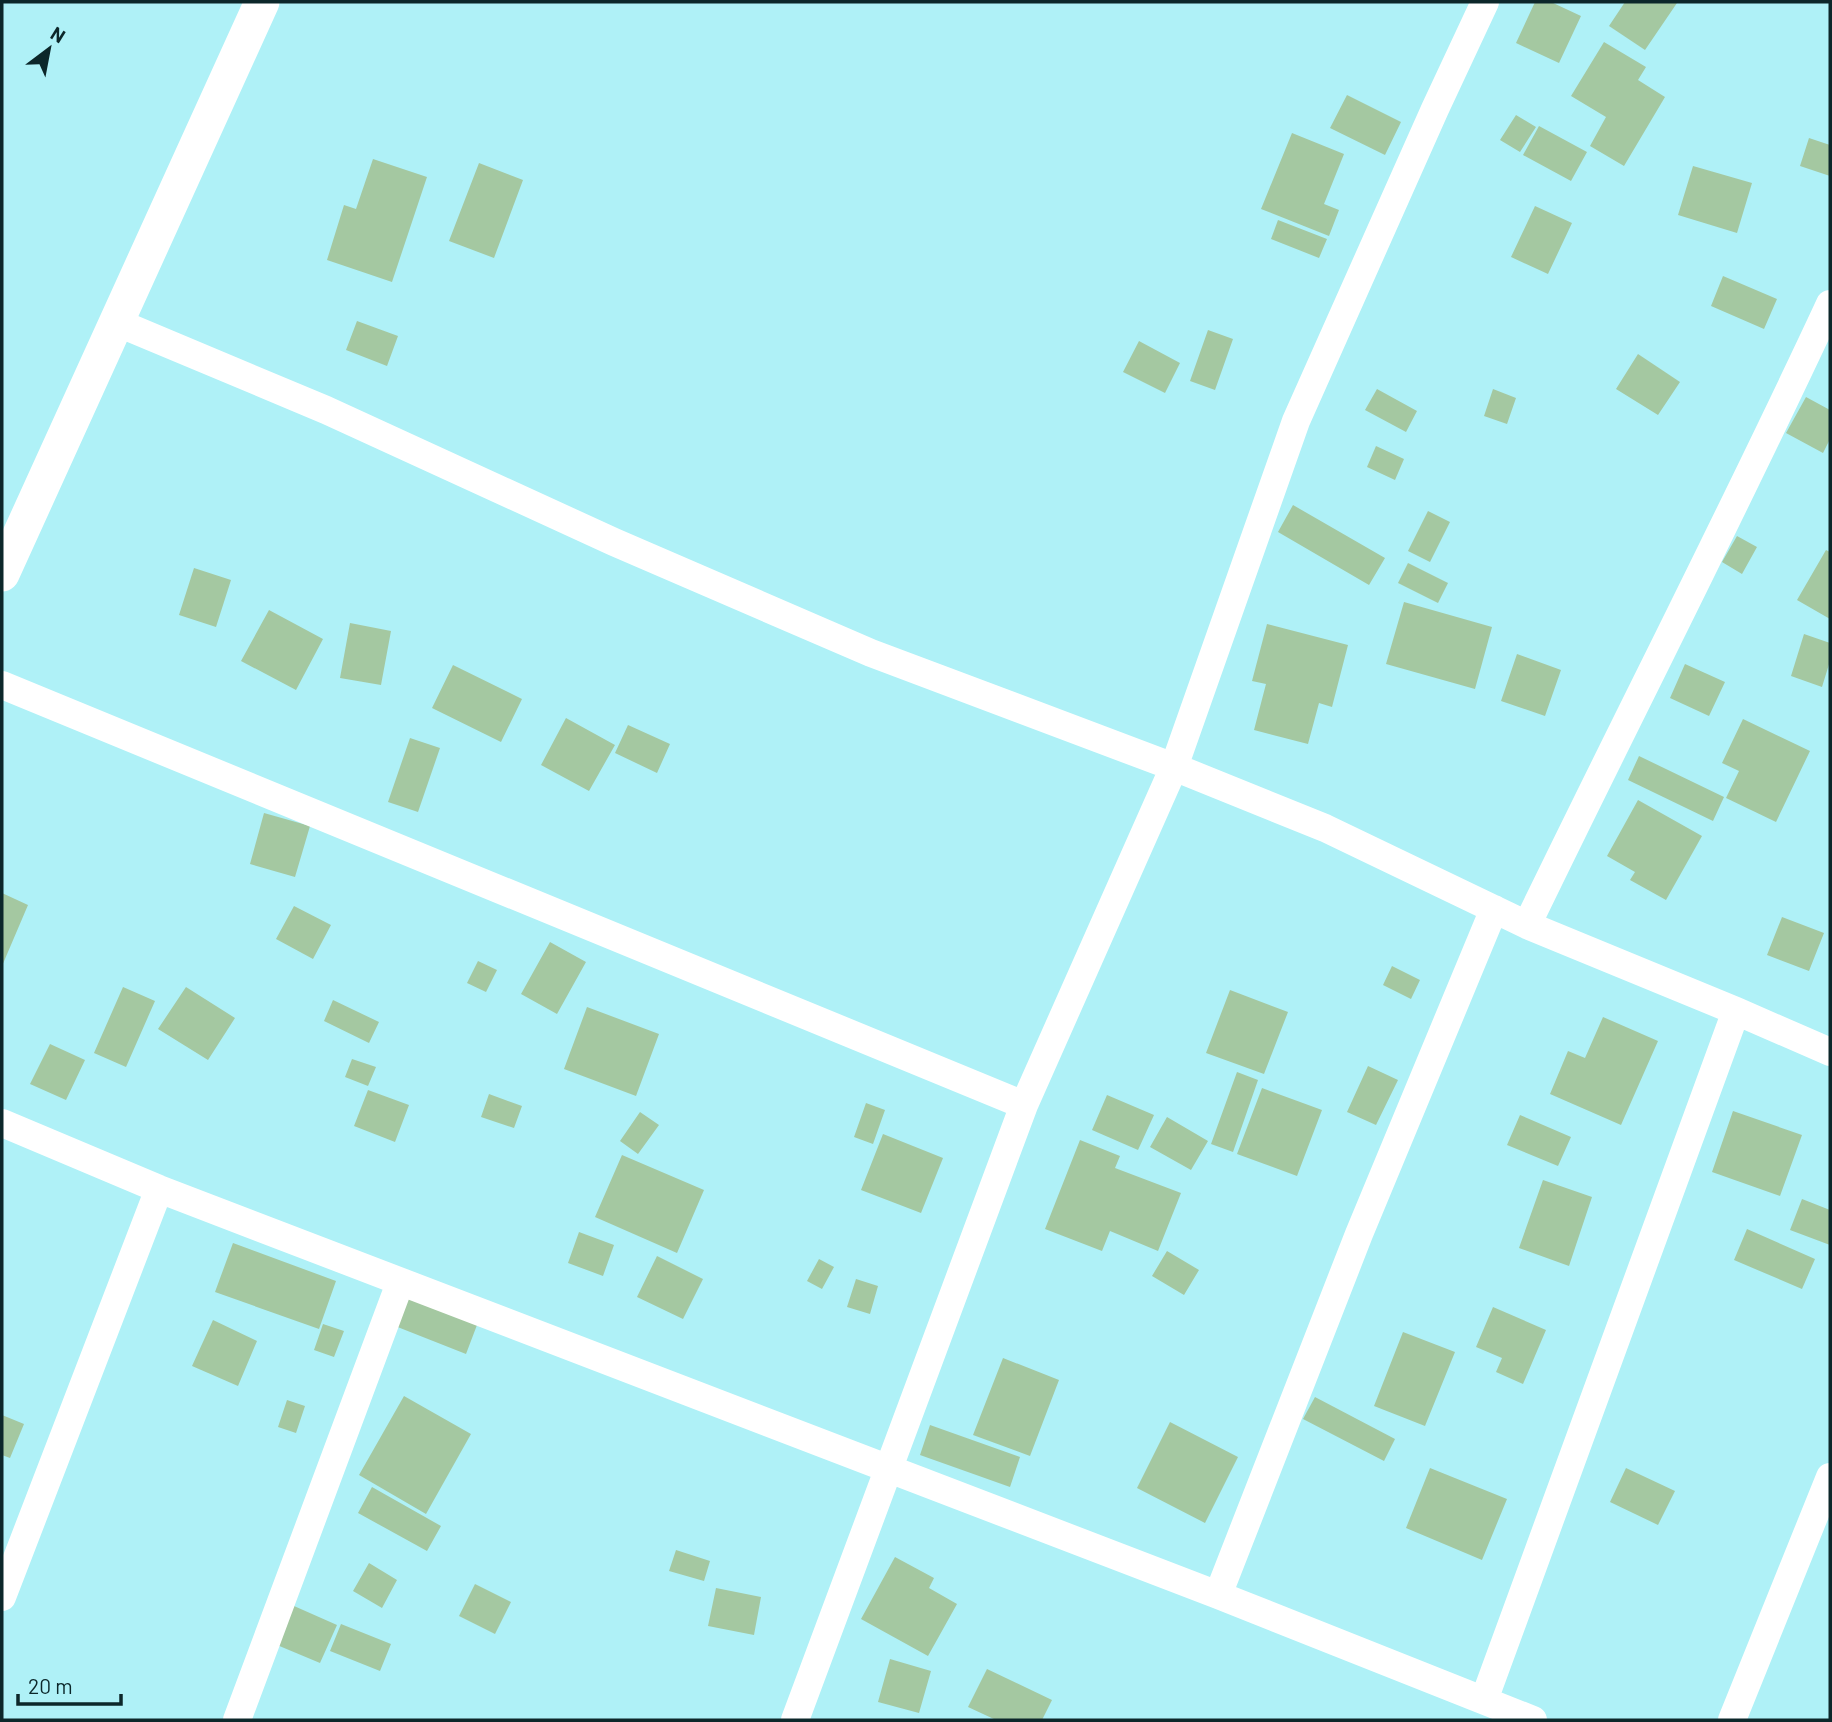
<svg xmlns="http://www.w3.org/2000/svg" width="1832" height="1722" font-family="Barlow,sans-serif">
	<rect width="100%" height="100%" fill="#aff1f7"/>
	<path fill="#a4c8a1" d="M1535,2H1551L1581,16L1559,63L1516,43Z
		M1625,2L1677,3L1645,50L1609,26Z
		M1604,42L1646,67L1638,80L1665,97L1624,166L1590,146L1606,117L1571,96Z
		M1347,95L1401,122L1385,155L1330,128Z
		M1516,115L1536,127L1520,152L1500,140Z
		M1539,126L1587,152L1571,181L1523,155Z
		M1292,133L1344,154L1324,204L1339,210L1329,236L1261,209Z
		M1809,138L1830,145V176L1800,166Z
		M373,159L427,177L392,282L327,260L344,205L356,209Z
		M479,163L523,180L494,258L449,241Z
		M1693,166L1752,183L1737,233L1678,215Z
		M1535,206L1572,223L1548,274L1511,257Z
		M1278,220L1327,239L1319,258L1271,239Z
		M1723,276L1777,299L1764,329L1711,306Z
		M357,321L398,336L387,366L346,350Z
		M1208,330L1233,339L1215,390L1190,381Z
		M1139,341L1180,363L1165,393L1123,372Z
		M1638,354L1680,382L1658,415L1616,389Z
		M1377,389L1417,411L1406,432L1365,410Z
		M1493,389L1516,398L1507,424L1484,416Z
		M1806,397L1830,410V439L1823,453L1786,433Z
		M1376,446L1404,459L1395,480L1367,467Z
		M1293,505L1385,558L1369,585L1278,532Z
		M1428,511L1450,522L1430,562L1408,551Z
		M1737,536L1757,547L1742,574L1722,562Z
		M1826,550L1830,552V619L1797,600Z
		M1408,563L1448,583L1438,603L1398,583Z
		M194,568L231,580L216,627L179,615Z
		M1404,602L1492,627L1475,689L1386,664Z
		M269,610L323,639L296,690L241,661Z
		M350,623L391,631L381,685L340,678Z
		M1267,624L1348,645L1332,707L1319,703L1308,744L1254,730L1266,684L1252,681Z
		M1804,634L1830,643V661L1822,687L1791,676Z
		M1517,654L1561,670L1545,716L1501,701Z
		M1685,664L1725,682L1709,716L1670,698Z
		M453,665L522,699L501,742L432,708Z
		M566,718L615,745L589,791L541,765Z
		M1743,719L1810,751L1776,822L1726,798L1739,771L1722,763Z
		M628,725L670,744L657,773L615,753Z
		M410,738L440,748L418,812L388,802Z
		M1639,756L1724,797L1713,821L1628,780Z
		M1638,800L1702,836L1666,900L1630,880L1635,872L1607,856Z
		M264,813L310,826L295,877L250,864Z
		M2,893L28,905L2,966Z
		M294,906L331,925L313,959L276,939Z
		M1782,917L1824,933L1809,971L1767,955Z
		M550,942L586,962L557,1014L521,994Z
		M478,961L497,970L486,992L467,983Z
		M1392,966L1420,980L1411,999L1383,985Z
		M123,987L155,1001L126,1067L94,1053Z
		M186,987L235,1018L208,1060L158,1029Z
		M1230,990L1288,1012L1264,1074L1206,1053Z
		M333,1000L379,1022L369,1043L324,1021Z
		M587,1007L659,1034L636,1096L564,1069Z
		M1603,1017L1658,1041L1621,1125L1550,1094L1568,1051L1585,1058Z
		M50,1044L85,1060L66,1100L30,1084Z
		M352,1059L376,1067L368,1086L345,1077Z
		M1368,1066L1398,1080L1376,1125L1347,1112Z
		M1237,1072L1258,1080L1233,1152L1211,1144Z
		M1262,1088L1322,1110L1297,1176L1237,1154Z
		M368,1090L409,1105L395,1142L354,1126Z
		M489,1094L522,1106L514,1128L481,1117Z
		M1107,1095L1154,1115L1138,1150L1092,1130Z
		M866,1103L885,1110L873,1144L854,1137Z
		M1733,1111L1802,1135L1780,1196L1712,1172Z
		M640,1112L659,1125L638,1154L620,1141Z
		M1520,1115L1571,1137L1558,1166L1507,1145Z
		M1167,1117L1208,1141L1191,1170L1150,1147Z
		M883,1134L943,1158L921,1213L861,1190Z
		M1080,1140L1120,1156L1115,1168L1181,1193L1158,1251L1110,1231L1102,1251L1045,1229Z
		M622,1155L704,1190L677,1253L595,1217Z
		M1543,1180L1592,1197L1569,1266L1519,1248Z
		M1802,1199L1830,1210V1245L1790,1230Z
		M1747,1229L1815,1259L1802,1289L1734,1260Z
		M579,1232L614,1245L603,1276L568,1263Z
		M233,1243L336,1281L319,1329L215,1292Z
		M1167,1251L1199,1270L1184,1295L1152,1276Z
		M657,1256L703,1279L683,1319L637,1297Z
		M819,1259L834,1267L822,1289L807,1281Z
		M856,1279L878,1286L870,1314L847,1307Z
		M407,1297L477,1325L466,1354L395,1326Z
		M1493,1307L1546,1330L1523,1384L1496,1372L1502,1358L1476,1347Z
		M213,1320L257,1341L238,1386L192,1366Z
		M323,1324L344,1331L334,1357L314,1350Z
		M1403,1332L1455,1352L1425,1426L1374,1406Z
		M1003,1358L1059,1380L1030,1456L973,1435Z
		M404,1396L471,1434L426,1514L359,1475Z
		M1315,1397L1395,1439L1384,1461L1303,1419Z
		M287,1400L305,1406L296,1433L278,1427Z
		M2,1415L24,1424L10,1458L2,1455Z
		M1170,1422L1238,1457L1205,1523L1137,1488Z
		M930,1425L1020,1457L1010,1487L920,1455Z
		M1430,1468L1507,1499L1482,1560L1406,1528Z
		M1626,1468L1675,1491L1658,1525L1610,1502Z
		M372,1487L441,1526L427,1551L358,1513Z
		M676,1550L710,1561L704,1581L669,1571Z
		M895,1557L934,1578L929,1588L957,1604L928,1656L861,1619Z
		M369,1563L397,1580L382,1608L353,1591Z
		M475,1584L511,1602L495,1634L459,1616Z
		M716,1588L761,1597L754,1635L708,1626Z
		M294,1606L337,1625L320,1663L277,1645Z
		M341,1624L391,1644L380,1671L330,1651Z
		M890,1659L931,1671L919,1713L878,1702Z
		M987,1669L1052,1700L1042,1720H996L968,1707Z"/>
	<g fill="none" stroke-linecap="round" stroke-linejoin="round">
		<path stroke="#fff" stroke-width="28" d="M116,322L326,410L614,542L871,653L1174,767L1325,828L1527,925L1736,1011L1830,1052
			M2,685L1024,1105
			M1527,925C1627,718 1733,513 1830,304
			M2,1123L159,1189L1218,1595L1533,1720
			M1218,1595L1359,1234L1494,909
			M2,1597L159,1189
			M1484,1700L1736,1011
			M237,1720L400,1283
			M795,1720L1024,1105L1174,767L1296,421L1435,109L1485,2
			M1732,1720L1830,1477"/>
		<path stroke="#fff" stroke-width="35" d="M2,574L262,2"/>
	</g>
	<rect width="1832" height="1722" fill="none" stroke="#0c272a" stroke-width="7"/>
	<g transform="translate(49 49) rotate(32)" stroke="#aff1f7" stroke-width="5" paint-order="stroke">
	<path d="M0-5L12 26L0 18L-12 26Z" fill="#0c272a"/>
	<text y="-10" font-size="19" font-weight="bold" text-anchor="middle" fill="#0c272a">N</text>
	</g>
	<path d="M18 1694v10h103v-10" fill="none" stroke="#0c272a" stroke-width="3.5"/>
	<text x="28" y="1694" font-size="21" fill="#0c272a" stroke="#aff1f7" stroke-width="5" paint-order="stroke">20 m</text>
</svg>
